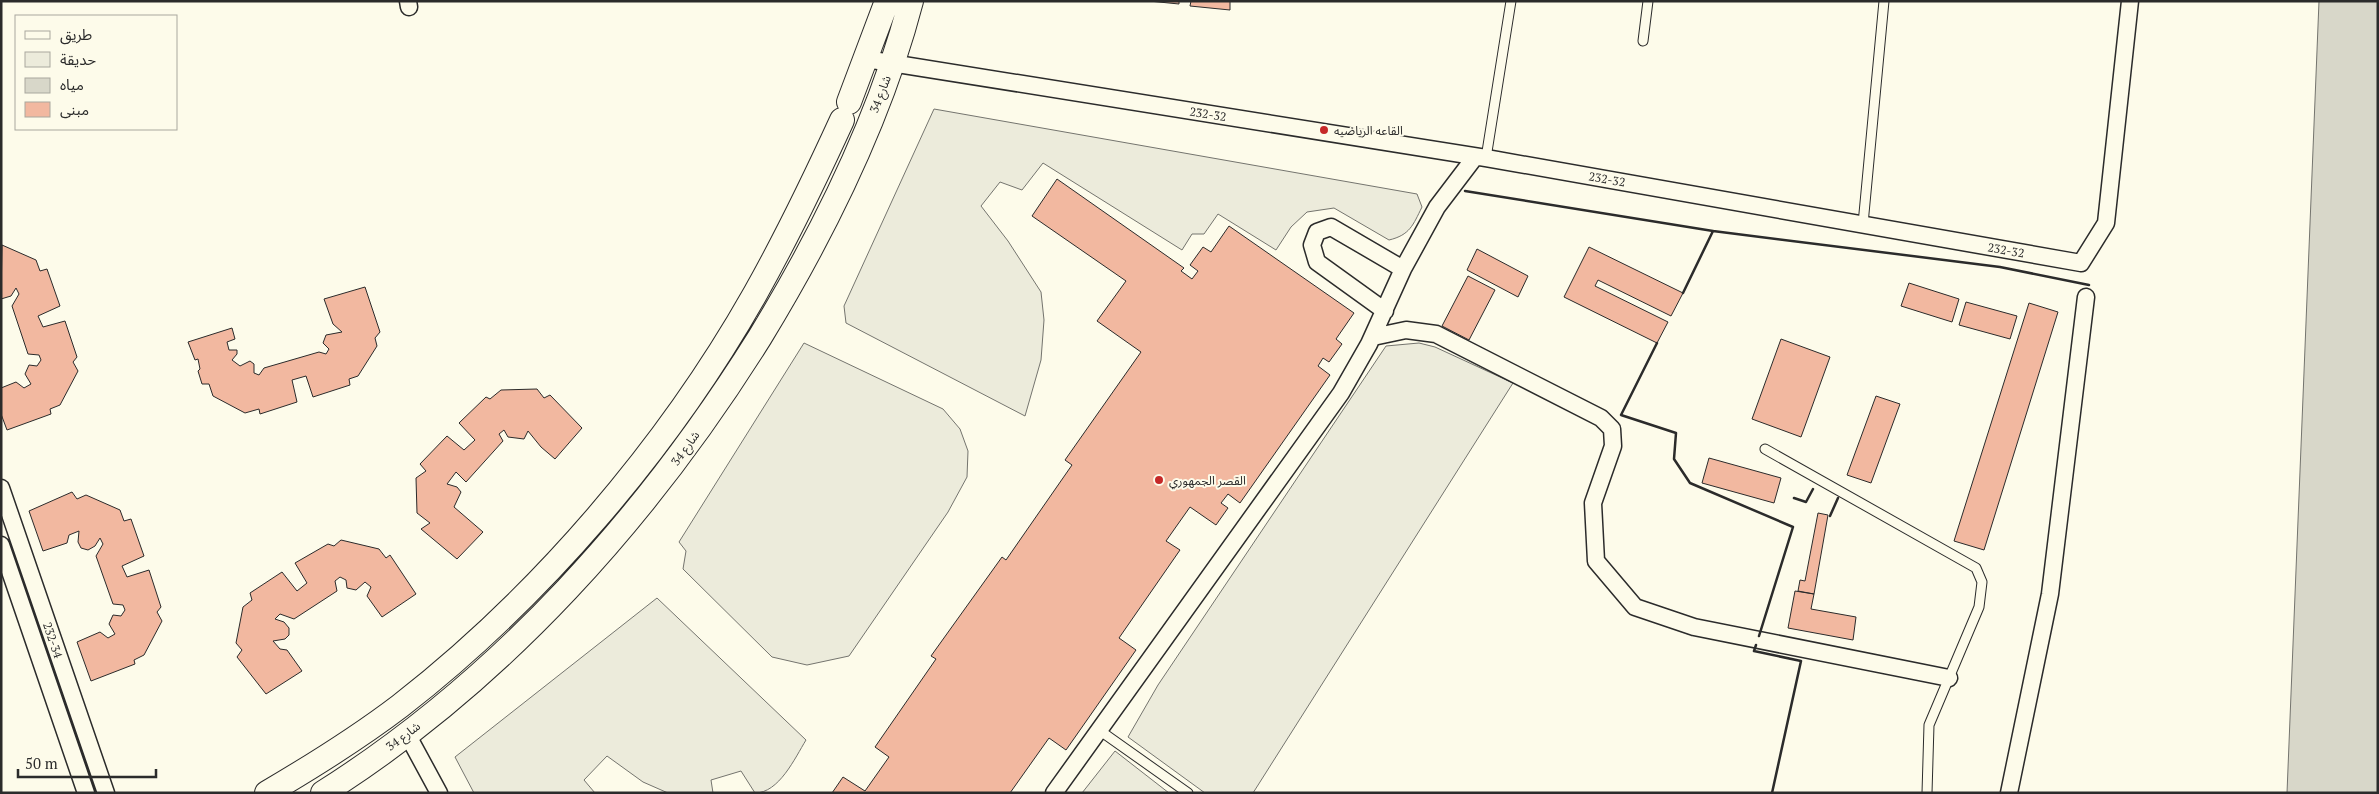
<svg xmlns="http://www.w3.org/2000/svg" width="2379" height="794" font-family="'PT Serif','Noto Sans Arabic',serif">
	<rect width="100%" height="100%" fill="#fdfbea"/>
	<path fill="#ecebdb" stroke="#74746e" d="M934,109L1417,194L1422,207C1413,225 1410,235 1389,240L1334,208L1307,212L1291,227L1276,250L1218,214L1204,234H1192L1182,250L1043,163L1022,190L1000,182L981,206L1008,241L1041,292L1044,320L1041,360L1025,416L846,323L844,306Z
		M804,343L943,409L960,429L968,451L967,477L948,512L849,656L807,665L772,657L683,569L686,551L679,542Z
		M1419,343L1435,347L1513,383L1253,793H1205L1128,737L1158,685L1386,346Z
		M657,598L806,740C795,758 779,793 755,793L741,771L711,780L713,793H668L643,782L607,756L584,780L595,793H474L455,757Z
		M1115,751L1169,793H1082Z"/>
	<path fill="#d8d7c9" stroke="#74746e" d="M2319,1H2378V793H2287Z"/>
	<path fill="#f2b8a0" stroke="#2b2b2b" d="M1149,1H1179V4Z
		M1191,1H1230V10L1190,6Z
		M1057,179L1184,268L1181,271L1192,279L1198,271L1190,265L1203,247L1211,252L1229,226L1354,313L1336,339L1342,344L1329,362L1323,358L1318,366L1330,375L1240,503L1228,494L1221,503L1228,508L1216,525L1190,507L1166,541L1180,550L1119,638L1136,650L1066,750L1049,738L1010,793H832L843,777L865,791L889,757L875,747L936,659L931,656L1002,557L1006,560L1072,465L1065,460L1141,352L1097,321L1126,281L1032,216Z
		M2,245L36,260L40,271L47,269L60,306L38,316L43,327L65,321L77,357L73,362L78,371L60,405L50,409L51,414L7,430L1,414V388L16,382L24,388L31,384L25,374L29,365L37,366L41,360L39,355L28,354L12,306L19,294L16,288L11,296L1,299Z
		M1589,247L1683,293L1671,316L1598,280L1595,286L1668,322L1657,343L1564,297Z
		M1477,249L1528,276L1518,297L1467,270Z
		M1468,276L1495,290L1469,340L1442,326Z
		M1909,283L1959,299L1952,322L1901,306Z
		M365,287L380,332L375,338L377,346L358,376L349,379L350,385L313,397L306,376L292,380L297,402L260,414L259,409L245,413L213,396L209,384H202L198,371L200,369L198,359L195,360L188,342L232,328L235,339L227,342L229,350H237V354L232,360L240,366L250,361L254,364V373L259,375L264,368L319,352L326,354L329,349L323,343L326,335L342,332L333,324L324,299Z
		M1966,302L2017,316L2010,339L1959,325Z
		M2029,303L2058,312L1984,550L1954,541Z
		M1781,339L1830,357L1801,437L1752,419Z
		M537,389L544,398L550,395L582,428L555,459L541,447L528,431L524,439L508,437L504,430L499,434L503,441L466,482L456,472L447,484L457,487L461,492L454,507L483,532L457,559L421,529L430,523L417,513L416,478L426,471L420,464L447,436L464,450L475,440L459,423L486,397L490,399L501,390Z
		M1876,396L1900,404L1871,483L1847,475Z
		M1709,458L1781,478L1774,503L1702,483Z
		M72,492L77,499L86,495L120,510L124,521L131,519L144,556L122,566L127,577L149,570L161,607L157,612L162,621L144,655L134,660L135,664L91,681L77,642L100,632L108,638L115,634L109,624L113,615L121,616L125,610L123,605L113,604L96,556L103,544L100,538L95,546L88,550L81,548L78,542L79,531L69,535L67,543L43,551L29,511Z
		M1818,513L1828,515L1814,594L1798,591L1800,580L1805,581Z
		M341,540L379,549L386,558L390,555L416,594L382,617L367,596L371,587L365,582L356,590L347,588L346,580L340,577L335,581L337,591L294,619L280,614L275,619L284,622L289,628V635L285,639L273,641L280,649L287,650L302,671L266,694L237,657L242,650L236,643L243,607L252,600L250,593L282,572L297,591L307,583L295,563L328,544L334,546Z
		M1795,591L1814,594L1811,609L1856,617L1853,640L1788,628Z"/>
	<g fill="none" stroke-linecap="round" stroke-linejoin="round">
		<g stroke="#2b2b2b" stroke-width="11">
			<path id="service" d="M1643,41L1648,1
				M1486,158L1511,1
				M1863,224L1884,1
				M1765,449L1976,568L1982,582L1979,607L1929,725L1927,793
				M1099,730L1188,793"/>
		</g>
		<g stroke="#2b2b2b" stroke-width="19">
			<path id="minor" d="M408,1L409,7
				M866,59L1486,158L2081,263L2106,223L2130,1
				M1385,311L1317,262L1312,245L1317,232L1331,227L1403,269
				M1373,337L1406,330L1436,334L1601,418L1612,429L1613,446L1593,503L1596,561L1635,607L1694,627L1949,678
				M1,488L106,793
				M1,545L86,793
				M407,734L439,793
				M1054,793L1341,393L1369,344L1403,269L1437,207L1475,157
				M2009,793L2050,594L2086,297"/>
		</g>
		<g stroke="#2b2b2b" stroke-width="26">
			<path id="secondary" d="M849,102L887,1
				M267,793C313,766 358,738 400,706C539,598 668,448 755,294C787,237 815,179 842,120
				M323,793C503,679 648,516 760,337C824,232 880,120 911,1"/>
		</g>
		<use href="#service" stroke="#fdfbea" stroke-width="9"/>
		<use href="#minor" stroke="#fdfbea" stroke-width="16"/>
		<use href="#secondary" stroke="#fdfbea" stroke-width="24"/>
		<path stroke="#2b2b2b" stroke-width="2.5" d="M1465,191L1713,231L2000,267L2089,285
			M1683,293L1713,231
			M1657,343L1621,415L1676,433L1674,459L1690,483L1793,527L1759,636
			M1794,498L1806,502L1813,489
			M1830,516L1838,498
			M1756,645L1754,651L1801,661L1772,793"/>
	</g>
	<g fill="#c62828" stroke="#fdfbea" stroke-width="2">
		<circle cx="1324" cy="130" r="5"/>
		<circle cx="1159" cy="480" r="5"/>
	</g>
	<g text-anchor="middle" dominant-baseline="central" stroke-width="4" stroke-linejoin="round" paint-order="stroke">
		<g font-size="12" fill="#2b2b2b" stroke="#fdfbea">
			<text transform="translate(880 94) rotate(-69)">شارع 34</text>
			<text transform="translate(1208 114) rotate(9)">232-32</text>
			<text transform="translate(1607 179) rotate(10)">232-32</text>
			<text transform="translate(2006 250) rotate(10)">232-32</text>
			<text transform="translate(685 448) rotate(-54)">شارع 34</text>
			<text transform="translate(53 640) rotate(71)">232-34</text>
			<text transform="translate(403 736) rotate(-37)">شارع 34</text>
		</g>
		<g font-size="12" fill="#2b2b2b" stroke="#fdfbea" text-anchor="start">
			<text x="1334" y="130">القاعه الرياضيه</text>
			<text x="1169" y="480">القصر الجمهوري</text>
		</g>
	</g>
	<rect width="2379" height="794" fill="none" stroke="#2b2b2b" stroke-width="5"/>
	<rect x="15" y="15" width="162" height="115" fill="#fdfbea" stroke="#a9a89e"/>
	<rect x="25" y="31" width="25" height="8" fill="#fdfbea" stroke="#a9a89e"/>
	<text x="60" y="40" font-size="15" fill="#2b2b2b">طريق</text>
	<rect x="25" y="52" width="25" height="15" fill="#ecebdb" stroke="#a9a89e"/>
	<text x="60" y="65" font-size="15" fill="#2b2b2b">حديقة</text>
	<rect x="25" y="78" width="25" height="15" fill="#d8d7c9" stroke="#a9a89e"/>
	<text x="60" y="90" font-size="15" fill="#2b2b2b">مياه</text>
	<rect x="25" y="102" width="25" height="15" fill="#f2b8a0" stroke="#a9a89e"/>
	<text x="60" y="115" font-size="15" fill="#2b2b2b">مبنى</text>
	<path d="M18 769v8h138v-8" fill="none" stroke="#2b2b2b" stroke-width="2.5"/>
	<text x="25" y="769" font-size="15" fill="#2b2b2b" stroke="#fdfbea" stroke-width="4" paint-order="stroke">50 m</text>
</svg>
